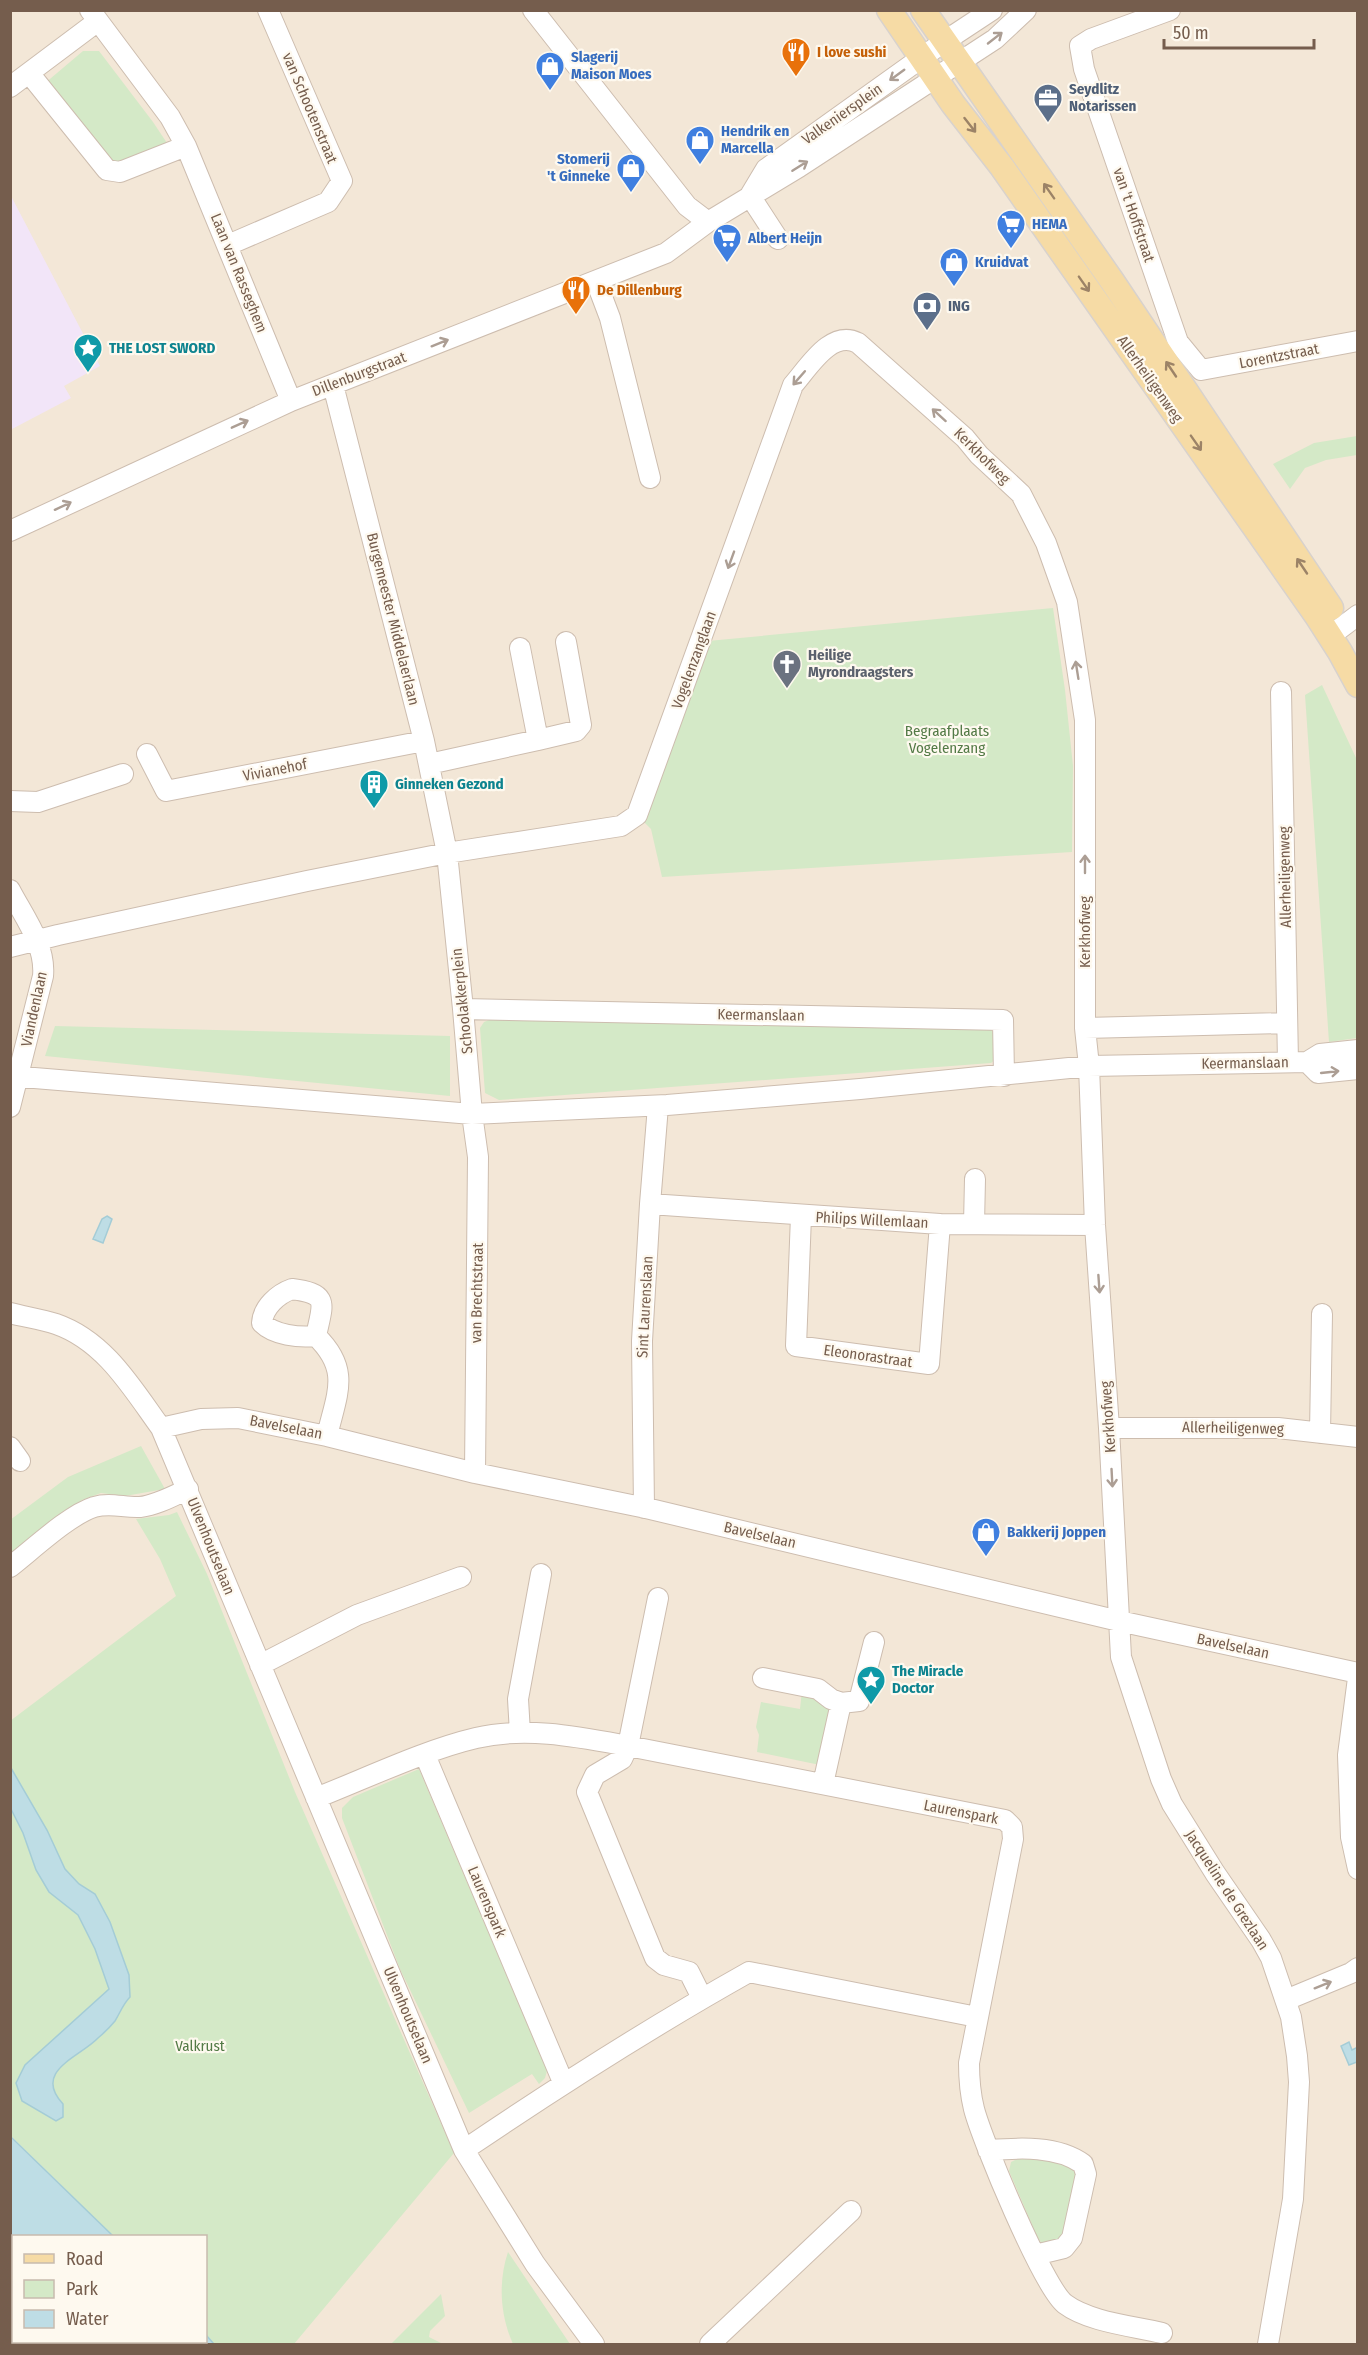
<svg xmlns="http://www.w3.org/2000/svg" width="1368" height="2355" font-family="'Fira Sans Condensed',sans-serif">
	<rect width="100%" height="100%" fill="#fcf5e9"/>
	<path fill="#f3e7d7" d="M11,11H1357V2344H276L206,2236L11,2095Z"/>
	<path fill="#f2e5f8" d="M11,196L100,366L64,386L71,398L12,429Z"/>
	<path fill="#d4e9c7" d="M83,51H99L153,122L169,146L110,166L44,84Z
		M1357,436V455L1326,460L1305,468L1290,489L1273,464L1314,443Z
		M1053,608L1065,690L1073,766L1072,852L662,877L651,829L640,818L708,641Z
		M1322,685L1357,760V1038L1329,1042L1305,695Z
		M494,1018L991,1029L994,1035L995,1060L991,1063L499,1100L485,1093L480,1028L484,1022Z
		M55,1026L450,1036V1096L45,1056Z
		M141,1446L165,1489L125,1496L101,1493L82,1500L11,1556L10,1520L68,1477Z
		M177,1512L207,1574L295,1792L454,2153L294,2344H214L206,2335V2236H113L11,2136L10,1721L176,1596L160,1559L136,1519L169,1515Z
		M802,1690L828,1702L832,1713L820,1765L757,1752L759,1735L756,1727L761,1702L800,1709Z
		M419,1769L547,2071L545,2078L539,2084L532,2074L469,2113L400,1969L342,1818V1808L353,1797Z
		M1025,2155C1043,2158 1069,2158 1078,2175L1061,2243L1043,2244L1038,2239L1009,2171L1011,2162Z
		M508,2252L570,2344H513C500,2315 498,2282 508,2252Z
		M441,2294L445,2316L430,2331L429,2337L443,2344H391Z
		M10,2302H13L14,2342H77L74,2344H11Z"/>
	<path fill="#bedde5" stroke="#a4ccd6" stroke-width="1.5" d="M107,1216L112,1219L103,1243L93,1239L102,1219Z
		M11,1768L47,1830L65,1869L79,1884L95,1894L110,1922L129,1975L130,1997C123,2004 120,2013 115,2021C110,2027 104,2033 98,2038C80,2057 32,2071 63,2104V2117L56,2121L22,2101L16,2083L25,2065L109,1989L95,1949L78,1915L49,1892L36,1870L23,1833L11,1809Z
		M1349,2042L1352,2050L1358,2047L1357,2062L1349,2065L1341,2046Z
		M10,2136L113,2236H14V2301L11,2302Z
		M206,2335L214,2344H129L126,2342H206Z"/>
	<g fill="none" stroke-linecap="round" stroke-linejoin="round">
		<g stroke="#cdbdaf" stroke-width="22">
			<path id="minor" d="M90,10L170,117L186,146L291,401
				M533,10L687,206L708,222
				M1170,10L1091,39L1080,46L1084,69L1178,342L1201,370L1358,341
				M29,73L107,170L120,172L186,146
				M10,87L98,21
				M751,194L766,169L945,41L992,10
				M750,196L778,239
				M228,245L328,202L342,181L268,10
				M596,281L610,318L650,478
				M333,385L424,741L447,853L621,826L637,815L793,385C809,367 831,329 858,343L965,438L979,455L1021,494L1046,543L1067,602L1085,720V1028L1089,1066L1095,1225L1109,1428L1121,1657L1161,1779L1172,1804L1215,1873L1261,1940L1271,1958L1291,2017L1297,2056L1299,2082L1293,2199L1268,2344
				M10,531L291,401L666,253L708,222L799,167L995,39L1026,10
				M1330,636L1358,615
				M1281,692L1288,1062
				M538,740L576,731L581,725L566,642
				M147,754L166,791L424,741
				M429,764L538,740L520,648
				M10,801L38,802L123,774
				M10,890C24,917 46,945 43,976L10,1107
				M10,947L58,935L307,881L447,853L463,1009L472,1114L10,1076
				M463,1009L1003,1020L1004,1076
				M1085,1028L1287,1023
				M1307,1062L1318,1073L1358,1069
				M650,1204L940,1224L1095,1225
				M801,1216L796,1346L929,1364L940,1224
				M974,1224L975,1179
				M292,1289C330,1294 323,1303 316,1336C299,1338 274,1335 262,1323C263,1307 278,1294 292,1289Z
				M10,1313C25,1317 41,1319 56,1324C105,1341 132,1388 161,1428L464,2150L535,2264L594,2344
				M316,1336C351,1370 337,1393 327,1436
				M161,1428L201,1419L238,1418L327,1436L475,1473L646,1508L1119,1621L1358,1673
				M1109,1428H1278L1358,1437
				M1320,1433L1322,1314
				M10,1447L20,1461
				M475,1473L478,1157L472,1114L667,1105L860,1089L1089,1066L1307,1062L1320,1054L1358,1050
				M644,1508L642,1341L650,1204L658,1106
				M10,1567C32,1550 69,1515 94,1507C111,1502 124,1508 140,1507C157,1505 173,1496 188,1489
				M658,1598L628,1746L622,1759L595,1775L587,1792L655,1958L664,1965L689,1972L702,1998
				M260,1665L357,1615L461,1577
				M763,1678L818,1689L831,1699L841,1703
				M1358,1678L1348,1755L1351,1837L1358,1869
				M520,1733L518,1699L541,1574
				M425,1755L563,2082
				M823,1784L841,1703L859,1701L874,1642
				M316,1798C367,1778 425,1750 476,1738C526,1726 579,1737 628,1746L1005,1820L1012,1827L1013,1839L969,2063C969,2079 970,2093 974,2109C982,2140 1043,2287 1065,2304C1089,2322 1133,2326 1162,2333
				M1286,2000L1351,1973L1358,1968
				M464,2150C557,2087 651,2027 749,1972L977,2017
				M988,2150C1018,2148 1057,2145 1083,2164L1086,2174L1072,2238L1064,2248L1035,2255
				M710,2344L851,2211"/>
		</g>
		<g stroke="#d8d2cd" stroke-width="27">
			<path id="major" d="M889,10L953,104L1002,167L1317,616L1340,652L1358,685
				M923,10L1112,281L1331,608"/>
		</g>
		<use href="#minor" stroke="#fff" stroke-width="20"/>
		<use href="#major" stroke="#f6dba5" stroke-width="24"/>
	</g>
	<defs><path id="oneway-shaft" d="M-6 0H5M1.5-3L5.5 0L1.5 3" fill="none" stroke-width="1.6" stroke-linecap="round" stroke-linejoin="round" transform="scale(1.5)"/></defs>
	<g stroke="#ac9e94">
		<use href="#oneway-shaft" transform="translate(995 38) rotate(-38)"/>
		<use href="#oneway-shaft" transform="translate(897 75) rotate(144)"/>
		<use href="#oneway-shaft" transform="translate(800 166) rotate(-32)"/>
		<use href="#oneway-shaft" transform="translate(440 343) rotate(-22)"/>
		<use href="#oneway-shaft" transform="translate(799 378) rotate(131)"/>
		<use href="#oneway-shaft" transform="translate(939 415) rotate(-138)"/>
		<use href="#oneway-shaft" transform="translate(240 424) rotate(-24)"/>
		<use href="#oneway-shaft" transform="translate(63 506) rotate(-25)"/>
		<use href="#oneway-shaft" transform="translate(731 560) rotate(110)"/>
		<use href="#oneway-shaft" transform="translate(1077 670) rotate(-99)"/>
		<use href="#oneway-shaft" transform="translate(1085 864) rotate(-90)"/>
		<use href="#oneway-shaft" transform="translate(1330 1072) rotate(-6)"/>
		<use href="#oneway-shaft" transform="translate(1099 1284) rotate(86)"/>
		<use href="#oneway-shaft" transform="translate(1112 1478) rotate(87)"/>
		<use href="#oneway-shaft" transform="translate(1323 1985) rotate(-22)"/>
	</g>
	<g stroke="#9c8367">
		<use href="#oneway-shaft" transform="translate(970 125) rotate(52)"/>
		<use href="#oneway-shaft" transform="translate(1049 191) rotate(-125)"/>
		<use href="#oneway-shaft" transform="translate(1084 284) rotate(55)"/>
		<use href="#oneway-shaft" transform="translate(1171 369) rotate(-124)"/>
		<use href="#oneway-shaft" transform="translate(1196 443) rotate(55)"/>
		<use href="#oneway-shaft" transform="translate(1302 566) rotate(-124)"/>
	</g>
	<defs>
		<g id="restaurant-pin" transform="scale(1.5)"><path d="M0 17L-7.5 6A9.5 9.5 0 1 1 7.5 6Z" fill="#e8710a" stroke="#fef9ef"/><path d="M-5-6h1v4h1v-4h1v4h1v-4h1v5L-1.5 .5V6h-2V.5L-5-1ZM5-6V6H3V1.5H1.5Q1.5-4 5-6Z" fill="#fff"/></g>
		<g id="shop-pin" transform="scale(1.5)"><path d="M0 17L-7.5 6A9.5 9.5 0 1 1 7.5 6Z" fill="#3f7fe0" stroke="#fef9ef"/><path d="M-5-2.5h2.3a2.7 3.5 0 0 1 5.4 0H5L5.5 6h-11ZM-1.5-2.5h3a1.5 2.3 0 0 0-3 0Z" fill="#fff"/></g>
		<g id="office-pin" transform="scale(1.5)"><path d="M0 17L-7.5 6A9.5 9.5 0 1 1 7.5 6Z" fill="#5c6f8a" stroke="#fef9ef"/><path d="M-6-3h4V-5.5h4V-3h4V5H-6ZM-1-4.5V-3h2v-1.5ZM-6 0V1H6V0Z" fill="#fff"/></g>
		<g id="supermarket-pin" transform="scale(1.5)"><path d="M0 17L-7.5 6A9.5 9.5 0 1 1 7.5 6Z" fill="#3f7fe0" stroke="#fef9ef"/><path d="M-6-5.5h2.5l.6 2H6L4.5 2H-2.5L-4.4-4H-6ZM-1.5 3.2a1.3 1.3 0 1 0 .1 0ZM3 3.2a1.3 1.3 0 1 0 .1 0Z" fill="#fff"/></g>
		<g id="bank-pin" transform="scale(1.5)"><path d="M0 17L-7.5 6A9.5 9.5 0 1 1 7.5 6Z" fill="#5c6f8a" stroke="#fef9ef"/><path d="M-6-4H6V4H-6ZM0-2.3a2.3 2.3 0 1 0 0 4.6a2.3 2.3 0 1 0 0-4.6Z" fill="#fff"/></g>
		<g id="sight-pin" transform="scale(1.5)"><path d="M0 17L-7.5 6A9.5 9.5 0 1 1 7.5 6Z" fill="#0f9aa8" stroke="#fef9ef"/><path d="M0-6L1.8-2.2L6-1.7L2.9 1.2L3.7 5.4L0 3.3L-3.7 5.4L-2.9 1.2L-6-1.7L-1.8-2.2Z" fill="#fff"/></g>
		<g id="church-pin" transform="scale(1.5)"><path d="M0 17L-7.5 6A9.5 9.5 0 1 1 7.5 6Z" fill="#6b7280" stroke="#fef9ef"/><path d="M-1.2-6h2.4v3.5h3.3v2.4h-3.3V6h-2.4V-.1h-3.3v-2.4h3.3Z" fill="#fff"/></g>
		<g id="building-pin" transform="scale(1.5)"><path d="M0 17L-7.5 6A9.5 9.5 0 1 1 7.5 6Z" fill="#0f9aa8" stroke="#fef9ef"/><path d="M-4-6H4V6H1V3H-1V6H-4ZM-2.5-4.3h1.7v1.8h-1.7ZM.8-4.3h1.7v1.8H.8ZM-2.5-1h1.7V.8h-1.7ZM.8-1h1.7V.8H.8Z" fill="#fff"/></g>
	</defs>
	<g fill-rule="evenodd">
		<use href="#restaurant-pin" x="796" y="52"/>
		<use href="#shop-pin" x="550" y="66"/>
		<use href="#office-pin" x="1048" y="98"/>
		<use href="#shop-pin" x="700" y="140"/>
		<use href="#shop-pin" x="631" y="168"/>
		<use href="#supermarket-pin" x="1011" y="224"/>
		<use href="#supermarket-pin" x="727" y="238"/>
		<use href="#shop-pin" x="954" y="262"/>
		<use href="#restaurant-pin" x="576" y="290"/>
		<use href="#bank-pin" x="927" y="306"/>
		<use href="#sight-pin" x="88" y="348"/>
		<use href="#church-pin" x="787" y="664"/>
		<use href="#building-pin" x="374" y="784"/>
		<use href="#shop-pin" x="986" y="1532"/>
		<use href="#sight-pin" x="871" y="1680"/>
	</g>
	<g text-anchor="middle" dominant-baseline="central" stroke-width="4.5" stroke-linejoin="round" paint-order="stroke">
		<g font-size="15" font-weight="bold" fill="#c56008" stroke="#fef9ef" text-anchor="start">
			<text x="817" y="52">I love sushi</text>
			<text x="597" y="290">De Dillenburg</text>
		</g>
		<g font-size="15" font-weight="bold" fill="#366cbe" stroke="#fef9ef" text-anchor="start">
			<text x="571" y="57">Slagerij<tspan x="571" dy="17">Maison Moes</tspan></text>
			<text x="721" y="131">Hendrik en<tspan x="721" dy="17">Marcella</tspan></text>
			<text x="610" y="159" text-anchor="end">Stomerij<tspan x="610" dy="17">'t Ginneke</tspan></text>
			<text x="1032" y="224">HEMA</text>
			<text x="748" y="238">Albert Heijn</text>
			<text x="975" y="262">Kruidvat</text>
			<text x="1007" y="1532">Bakkerij Joppen</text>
		</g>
		<g font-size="15" font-weight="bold" fill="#4e5e75" stroke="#fef9ef" text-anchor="start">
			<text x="1069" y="89">Seydlitz<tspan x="1069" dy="17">Notarissen</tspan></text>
			<text x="948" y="306">ING</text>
		</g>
		<g font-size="15" fill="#755d4d" stroke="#fef9ef">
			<text transform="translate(310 108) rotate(67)">van Schootenstraat</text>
			<text transform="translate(842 114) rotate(-35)">Valkeniersplein</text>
			<text transform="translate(1134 215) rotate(71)">van 't Hoffstraat</text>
			<text transform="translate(239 273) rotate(68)">Laan van Rasseghem</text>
			<text transform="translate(1279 356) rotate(-11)">Lorentzstraat</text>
			<text transform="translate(359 374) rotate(-21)">Dillenburgstraat</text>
			<text transform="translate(1150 379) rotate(55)">Allerheiligenweg</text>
			<text transform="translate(982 456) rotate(45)">Kerkhofweg</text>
			<text transform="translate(393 619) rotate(76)">Burgemeester Middelaerlaan</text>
			<text transform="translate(694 660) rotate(-70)">Vogelenzanglaan</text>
			<text transform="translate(275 770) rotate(-11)">Vivianehof</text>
			<text transform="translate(1285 877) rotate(-91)">Allerheiligenweg</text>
			<text transform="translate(1085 932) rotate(-90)">Kerkhofweg</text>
			<text transform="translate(462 1001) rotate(-96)">Schoolakkerplein</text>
			<text transform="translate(34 1009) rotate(-78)">Viandenlaan</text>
			<text transform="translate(761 1015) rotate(1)">Keermanslaan</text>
			<text transform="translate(1245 1063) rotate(-1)">Keermanslaan</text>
			<text transform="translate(872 1220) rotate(3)">Philips Willemlaan</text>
			<text transform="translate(477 1293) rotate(-89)">van Brechtstraat</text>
			<text transform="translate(645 1307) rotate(-87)">Sint Laurenslaan</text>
			<text transform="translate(868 1356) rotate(8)">Eleonorastraat</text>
			<text transform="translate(1108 1417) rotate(-94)">Kerkhofweg</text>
			<text transform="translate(286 1427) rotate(11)">Bavelselaan</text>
			<text transform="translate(1233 1428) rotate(1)">Allerheiligenweg</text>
			<text transform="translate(760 1535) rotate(13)">Bavelselaan</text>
			<text transform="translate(211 1546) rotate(68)">Ulvenhoutselaan</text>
			<text transform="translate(1233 1646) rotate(12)">Bavelselaan</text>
			<text transform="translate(961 1812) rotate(11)">Laurenspark</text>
			<text transform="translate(1227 1890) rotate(57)">Jacqueline de Grezlaan</text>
			<text transform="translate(487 1902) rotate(67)">Laurenspark</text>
			<text transform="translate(408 2015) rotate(67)">Ulvenhoutselaan</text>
		</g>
		<g font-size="15" font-weight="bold" fill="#0d838f" stroke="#fef9ef" text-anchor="start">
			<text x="109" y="348">THE LOST SWORD</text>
			<text x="395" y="784">Ginneken Gezond</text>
			<text x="892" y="1671">The Miracle<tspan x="892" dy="17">Doctor</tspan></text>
		</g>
		<g font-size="15" font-weight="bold" fill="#5b616d" stroke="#fef9ef" text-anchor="start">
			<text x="808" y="655">Heilige<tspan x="808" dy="17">Myrondraagsters</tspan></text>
		</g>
		<g font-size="15" fill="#537a46" stroke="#fef9ef">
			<text x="947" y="731">Begraafplaats<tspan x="947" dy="17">Vogelenzang</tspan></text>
			<text x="200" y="2046">Valkrust</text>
		</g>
	</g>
	<rect width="1368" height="2355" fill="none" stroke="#755d4d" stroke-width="24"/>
	<rect x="12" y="2235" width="195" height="108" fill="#fef9ef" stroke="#c7bbae" stroke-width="1.5"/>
	<rect x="24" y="2254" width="30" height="9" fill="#f6dba5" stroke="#c7bbae" stroke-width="1.5"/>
	<text x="66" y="2265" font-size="18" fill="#755d4d">Road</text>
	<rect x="24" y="2280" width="30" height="18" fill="#d4e9c7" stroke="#c7bbae" stroke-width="1.5"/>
	<text x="66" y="2295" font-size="18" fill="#755d4d">Park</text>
	<rect x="24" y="2310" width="30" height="18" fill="#bedde5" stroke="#c7bbae" stroke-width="1.5"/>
	<text x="66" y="2325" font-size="18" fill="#755d4d">Water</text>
	<path d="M1164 39v9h150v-9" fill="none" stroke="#755d4d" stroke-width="3"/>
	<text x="1173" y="39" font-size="18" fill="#755d4d" stroke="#fef9ef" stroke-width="4.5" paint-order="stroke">50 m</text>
</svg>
